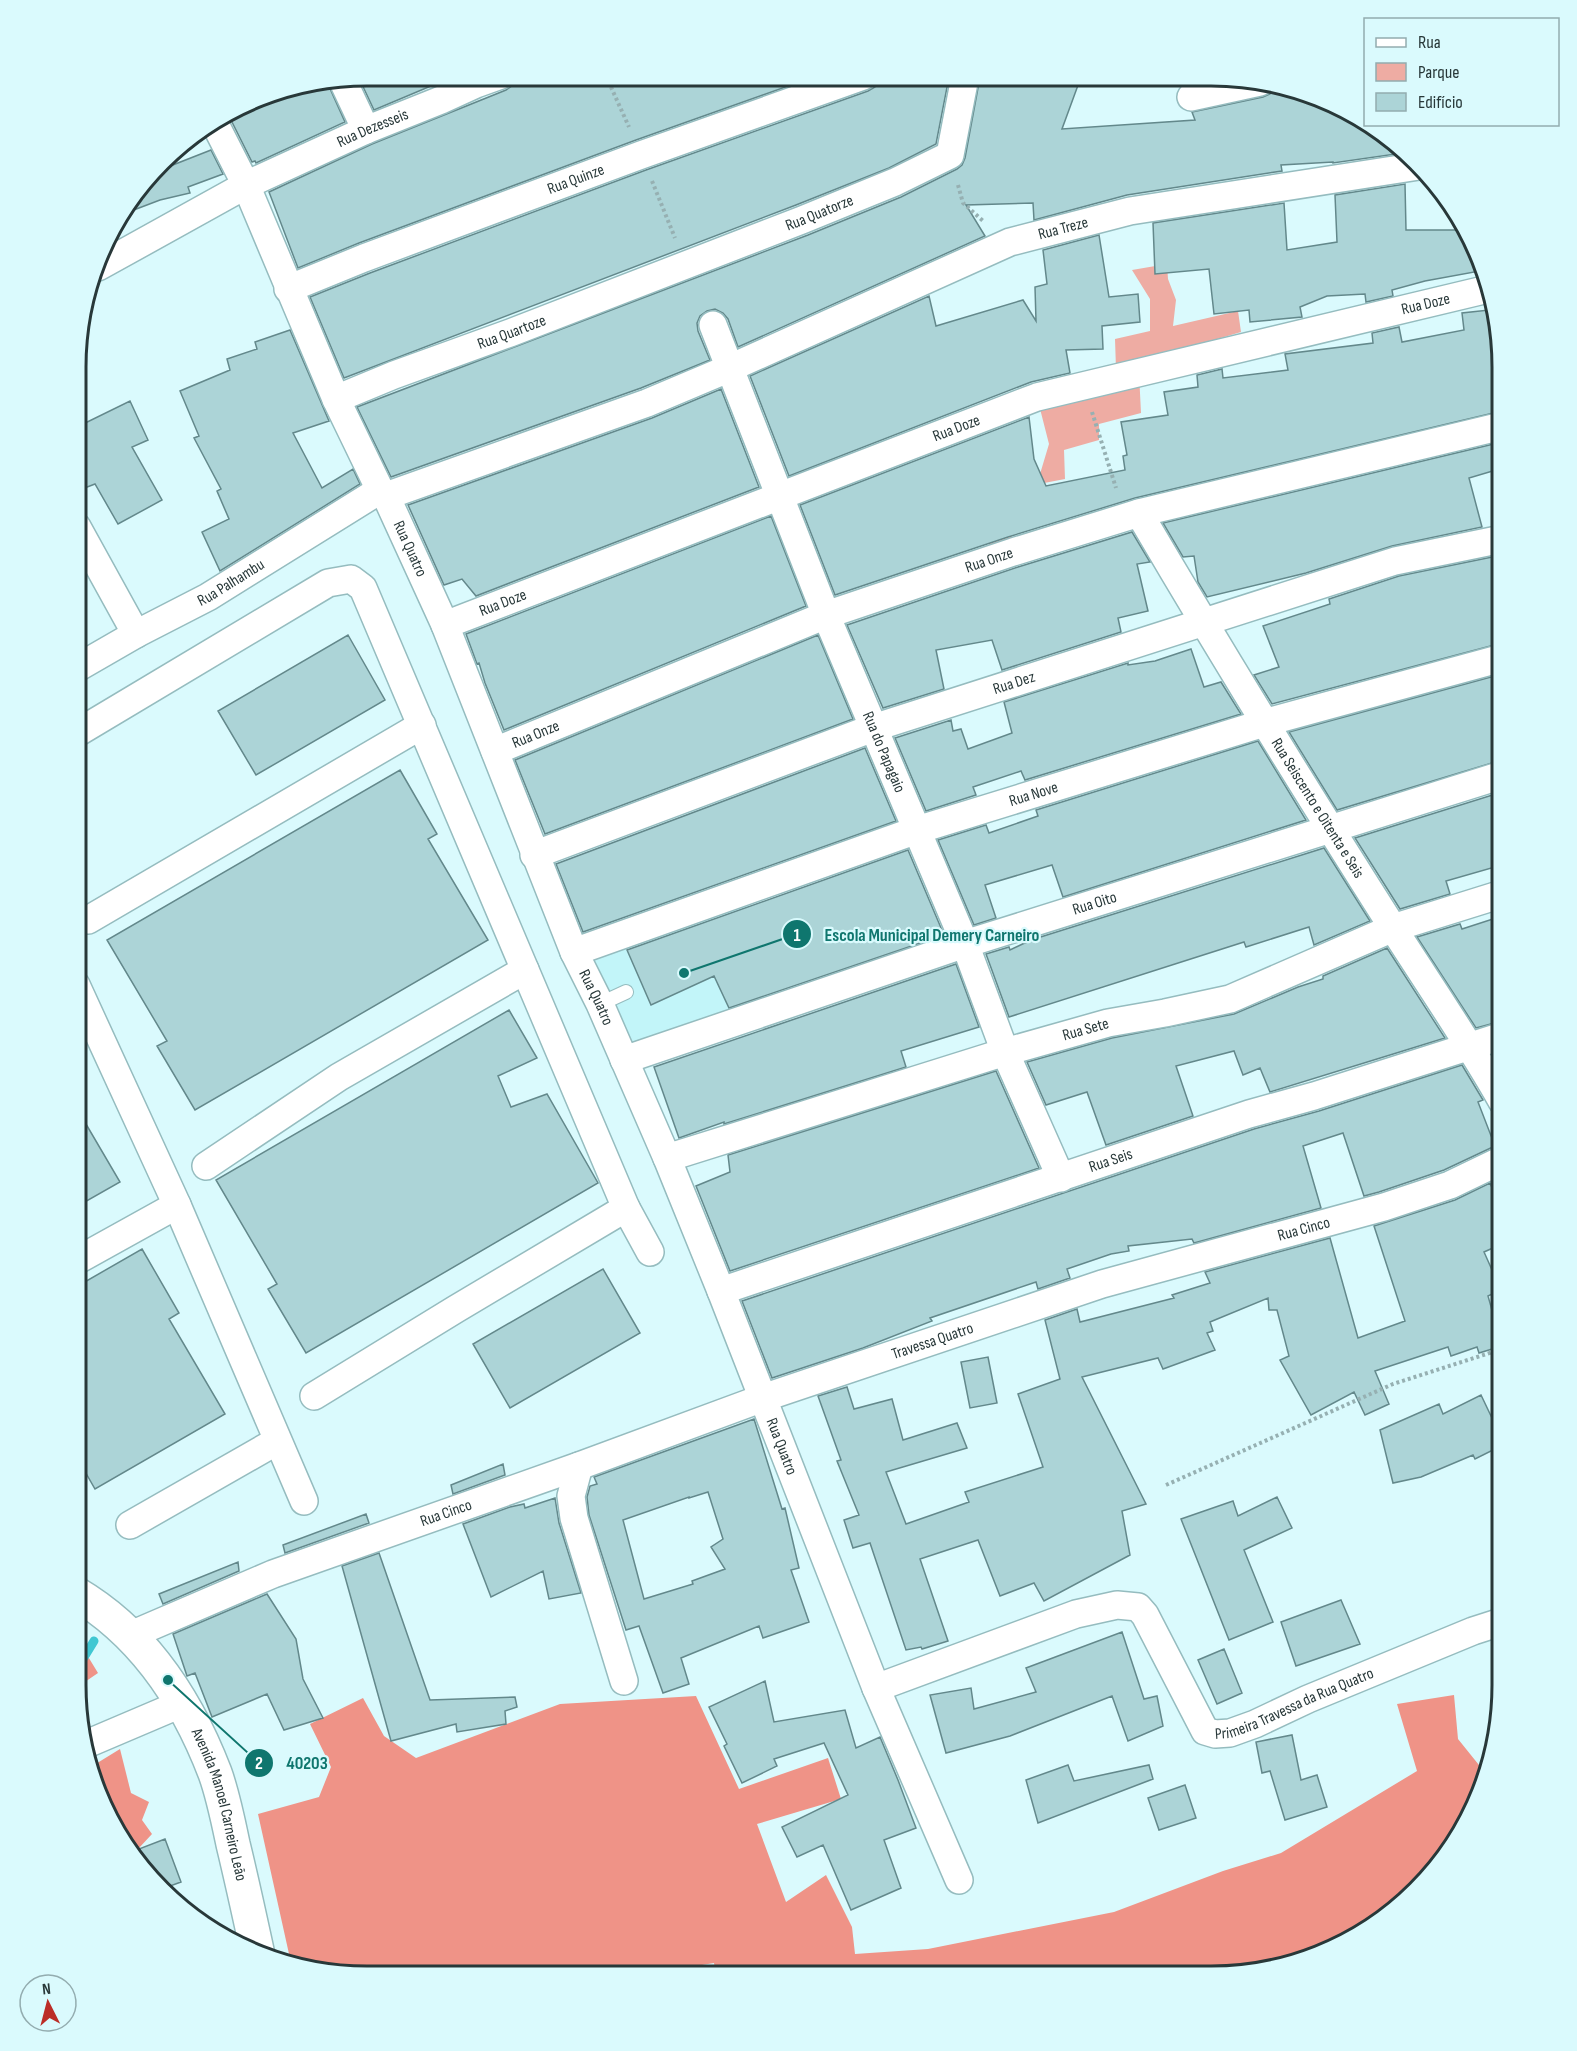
<svg xmlns="http://www.w3.org/2000/svg" width="1577" height="2051" font-family="'Sofia Sans Condensed',sans-serif">
	<rect width="100%" height="100%" fill="#dafafd"/>
	<path fill="#c2f5f9" d="M740,888L784,991L625,1053L585,956Z"/>
	<path fill="#eeaca3" d="M1167,264L1168,279L1176,300L1173,326L1238,311L1241,332L1116,369L1115,339L1150,331V299L1132,270Z
		M1139,373L1141,413L1099,424V440L1064,450L1065,479L1044,483L1009,499L1013,552L991,556L982,508L1040,474L1049,444L1037,397Z"/>
	<path fill="#ef9387" d="M84,1650L98,1673L76,1688L75,1659Z
		M1454,1695L1458,1739L1487,1775L1453,1847L1403,1903L1340,1946L1211,1976L716,1975L714,1963L648,1974H329L291,1963L258,1814L319,1797L331,1767L310,1724L363,1698L384,1736L416,1758L560,1704L696,1696L739,1789L828,1758L841,1799L757,1824L786,1902L826,1875L852,1927L855,1954L928,1949L1114,1912L1223,1871L1281,1853L1417,1771L1397,1704Z
		M120,1749L131,1793L149,1802L142,1820L152,1834L139,1848L122,1834L120,1835L105,1814L94,1765Z"/>
	<g fill="none" stroke-linecap="round" stroke-linejoin="round">
		<path stroke="#40c7d2" stroke-width="9" d="M75,1672L94,1641"/>
	</g>
	<path fill="#acd4d7" stroke="#63888b" stroke-width="1.5" fill-rule="evenodd" d="M367,75H457L374,110L358,76Z
		M516,75L791,76L794,84L636,140L359,243L298,268L269,192L372,144L506,90L513,85Z
		M885,76L949,77L936,144L889,168L796,205L344,378L310,297L370,273L646,170L868,91L875,87L878,79Z
		M980,77H1081L1062,129L1195,120L1192,112L1263,97L1270,94L1275,87L1365,122V124H1373L1403,153L1333,163V162L1281,165L1282,171L1127,195L1034,220L1033,203L966,205L985,236L738,347L728,319L723,313L715,309L707,311L700,316L697,323L698,331L710,360L641,388L391,477L357,407L808,235L901,197L957,169L962,165L965,158Z
		M325,82H327L345,122L256,163L255,161L252,162L229,116L264,96L266,100L304,85Z
		M211,150L223,174L188,187L190,193L160,200L118,216L155,172Z
		M1405,184L1406,230H1467L1472,237L1480,271L1425,281L1392,290L1393,296L1366,302L1365,294L1327,296L1300,307L1302,317L1250,322L1249,310L1214,314L1209,269L1155,274L1153,223L1284,203L1287,250L1337,242L1335,195Z
		M1099,235L1109,297L1138,294L1140,322L1102,326L1103,349L1066,350L1070,373L1031,382L789,476L750,376L929,296L936,326L1023,300L1036,321L1035,287L1047,284L1043,250Z
		M1489,310L1502,366V411L1135,498L1008,537L835,595L800,505L1029,417L1034,459L1046,486L1125,470L1123,456L1127,455L1121,422L1168,415L1164,392L1198,387L1197,375L1222,369L1223,378L1288,370L1285,354L1373,343L1372,333L1399,327L1402,342L1464,330L1462,313Z
		M290,330L329,421L293,433L322,488L353,469L360,484L220,571L202,532L229,519L217,491L221,489L194,438L199,436L180,391L230,370L227,359L257,349L255,342Z
		M721,389L759,487L476,596L462,579L444,585L408,505L652,418Z
		M130,401L148,440L132,447L162,500L118,524L95,484L77,491V427Z
		M1502,442V464L1494,465L1496,470L1469,478L1482,527L1392,546L1306,573L1207,597L1198,582L1194,556L1183,557L1163,523Z
		M771,516L806,606L504,730L485,683L479,663L477,664L466,634Z
		M1132,532L1150,562L1137,564L1148,611L1118,618L1121,632L1002,670L992,640L936,650L944,689L883,708L847,625L1018,567Z
		M1502,555V592L1492,593L1502,628V643L1272,704L1254,675L1279,667L1263,626L1330,604L1329,599L1399,576Z
		M348,635L385,700L256,775L218,711Z
		M818,635L853,719L545,834L515,760Z
		M1191,649L1204,687L1221,682L1241,714L1025,780L1021,771L973,787L976,795L926,811L895,738L951,720L953,731L961,729L968,749L1012,733L1004,702L1128,663V665L1155,661Z
		M1502,674V760L1337,810L1289,732Z
		M1258,741L1306,820L1063,897L1052,865L985,885L996,918L974,925L938,840L986,825L989,833L1038,816L1036,810Z
		M865,748L896,821L583,932L556,864Z
		M400,770L437,834L428,839L488,940L195,1110L157,1046L167,1041L107,940Z
		M1502,792V865L1446,881L1450,894L1400,909L1355,838Z
		M1324,848L1370,921L1314,945L1309,927L1246,947L1244,942L1009,1017L986,954L1009,947L1010,950L1031,940Z
		M908,850L944,935L729,1008L714,976L651,1005L627,950Z
		M1502,916V1021L1476,1028L1417,937L1460,924L1462,929Z
		M1387,948L1445,1038L1270,1092L1260,1068L1243,1075L1234,1051L1176,1066L1193,1116L1106,1145L1087,1092L1046,1105L1027,1062L1112,1038L1234,1014L1298,987L1323,979V976Z
		M956,964L979,1027L901,1051L906,1067L724,1124V1122L679,1138L654,1067Z
		M509,1010L537,1058L498,1076L511,1107L547,1094L598,1183L306,1353L268,1289L277,1284L216,1180Z
		M1462,1065L1483,1100L1478,1102L1495,1146L1444,1170L1379,1192L1364,1196L1343,1133L1303,1146L1321,1208L1194,1243L1192,1239L1128,1246L1129,1251L1111,1254L1067,1269L1070,1278L1038,1289L1036,1282L930,1318L932,1321L863,1348L772,1378L742,1301L1254,1129L1319,1111Z
		M996,1071L1039,1168L730,1271L696,1186L730,1172L728,1155Z
		M76,1107L120,1182L76,1207Z
		M1490,1183L1502,1211V1244L1484,1252L1501,1290L1488,1296L1502,1346L1479,1353L1477,1347L1451,1356L1448,1347L1375,1371L1389,1404L1365,1415L1354,1392L1311,1415L1280,1360L1289,1356L1277,1310H1269L1268,1298L1210,1322L1213,1331L1207,1333L1215,1350L1163,1369L1158,1358L1082,1377L1146,1504L1122,1511L1130,1555L1044,1601L1034,1583L1000,1596L978,1540L920,1559L948,1641L922,1649L921,1647L906,1650L870,1543L853,1548L844,1520L859,1515L837,1461L841,1460L818,1396L847,1387L854,1409L892,1399L903,1440L957,1423L967,1448L886,1472L906,1524L969,1502L965,1492L1043,1467L1018,1394L1060,1379L1045,1320L1077,1309L1080,1322L1174,1298L1172,1295L1210,1283L1205,1272L1330,1238L1358,1338L1405,1321L1374,1226L1455,1200Z
		M142,1249L179,1313L169,1319L225,1414L95,1489L75,1454L76,1287Z
		M603,1269L640,1333L510,1408L473,1344Z
		M988,1357L997,1403L970,1408L961,1362Z
		M1481,1395L1501,1437V1446L1475,1459L1473,1455L1421,1477L1393,1483L1380,1430L1439,1404L1443,1414Z
		M754,1419L782,1509L785,1508L799,1568L791,1570L809,1622L763,1638L759,1626L681,1658L689,1684L663,1693L639,1626L626,1630L589,1515L587,1497L590,1486L597,1484L594,1477ZM708,1492L723,1539L711,1547L725,1569L692,1581L693,1584L644,1599L623,1520L689,1497V1498Z
		M503,1464L505,1475L453,1494L451,1485Z
		M1277,1497L1292,1528L1244,1550L1273,1622L1229,1640L1181,1519L1233,1501L1238,1516Z
		M555,1498L559,1523L581,1593L549,1599L543,1571L491,1597L463,1524L510,1507L524,1504L525,1508Z
		M366,1514L369,1523L285,1553L283,1545Z
		M379,1553L430,1700L515,1697L517,1707L505,1711L506,1724L457,1732L456,1724L391,1741L342,1566Z
		M238,1562L239,1571L163,1604L159,1594Z
		M267,1594L296,1639L303,1679L323,1718L284,1730L267,1694L212,1717L195,1673L187,1676L173,1634Z
		M1341,1600L1360,1644L1296,1666L1281,1622Z
		M1122,1632L1144,1699L1157,1696L1163,1726L1128,1741L1112,1696L1010,1736L946,1753L930,1695L971,1688L974,1709L1036,1692L1026,1668Z
		M1224,1649L1242,1693L1217,1704L1198,1660Z
		M765,1681L774,1722L845,1710L856,1748L880,1737L898,1780L916,1828L884,1840L901,1888L851,1910L823,1845L797,1857L782,1827L848,1795L824,1743L774,1759L777,1766L742,1783L724,1746L727,1744L709,1707Z
		M1292,1735L1301,1780L1317,1775L1327,1807L1285,1820L1270,1771L1262,1773L1256,1742Z
		M1068,1765L1074,1781L1149,1765L1153,1779L1038,1823L1026,1780Z
		M1185,1785L1196,1818L1159,1830L1148,1798Z
		M165,1839L181,1882L162,1889L148,1877L131,1852Z"/>
	<g fill="none" stroke-linecap="round" stroke-linejoin="round">
		<g stroke="#95bcbf" stroke-width="16">
			<path id="lane" d="M600,1004L626,992"/>
		</g>
		<g stroke="#95bcbf" stroke-width="30">
			<g id="street">
				<path d="M342,79L366,130"/>
				<path d="M1191,97L1260,82"/>
				<path id="s1" d="M215,124L246,185L336,399L380,490L386,496L445,625L574,952L600,1004L667,1158L721,1291L876,1688L959,1880"/>
				<path id="s2" d="M98,267L246,185L366,130L441,100L476,84L501,75"/>
				<path id="s3" d="M288,289L364,258L641,155L863,76"/>
				<path id="s4" d="M713,325L826,615L965,944L1005,1052L1061,1178"/>
				<path id="s5" d="M336,399L394,375L510,333L802,220L895,182L950,155L965,77"/>
				<path id="s6" d="M386,496L647,403L730,368L1010,242L1130,211L1419,166"/>
				<path id="s7" d="M1139,513C1221,653 1306,791 1393,928C1430,986 1468,1041 1502,1101"/>
				<path d="M77,527L136,634"/>
				<path id="s8" d="M445,625L1037,397L1484,290"/>
				<path id="s9" d="M77,668L136,634L208,597L380,490"/>
				<path d="M77,733L328,583L351,579L363,588L626,1208L650,1252"/>
				<path id="s10" d="M495,751L826,615L1013,552L1139,513L1502,426"/>
				<path id="s11" d="M534,855L873,728L1395,561L1502,539"/>
				<path d="M88,920L422,725"/>
				<path id="s12" d="M574,952L917,830L1264,723L1502,658"/>
				<path d="M76,985L177,1205L304,1501"/>
				<path id="s13" d="M624,1060L965,944L1502,775"/>
				<path id="s14" d="M667,1158L1005,1052L1108,1023L1165,1013L1230,999L1393,928L1502,894"/>
				<path d="M206,1166L339,1077L525,970"/>
				<path d="M76,1261L177,1205"/>
				<path id="s15" d="M721,1291L1249,1114L1314,1096L1502,1036"/>
				<path d="M314,1396L456,1309L626,1208"/>
				<path d="M579,1466L571,1496L574,1518L624,1681"/>
				<path d="M130,1525L277,1441"/>
				<path id="s16" d="M131,1635L273,1574L579,1466L763,1398L1102,1284L1384,1207L1450,1185L1502,1160"/>
				<path id="s17" d="M876,1688L1076,1614L1117,1605L1138,1607L1145,1615L1205,1731L1215,1734L1230,1733L1255,1724L1308,1699L1473,1631L1501,1622"/>
				<path d="M89,1743L183,1703"/>
			</g>
		</g>
		<g stroke="#95bcbf" stroke-width="36">
			<g id="secondary">
				<path id="s18" d="M75,1593C143,1633 187,1700 215,1773C223,1795 228,1820 233,1844C242,1881 250,1918 258,1955"/>
			</g>
		</g>
		<path stroke="#96b0b2" stroke-width="4" stroke-dasharray="3 3" stroke-linecap="butt" d="M606,76L629,127
			M652,181L675,238
			M958,185L963,203L983,221
			M1092,412L1116,488
			M1166,1485L1393,1384L1502,1349"/>
		<use href="#lane" stroke="#fff" stroke-width="14"/>
		<use href="#street" stroke="#fff" stroke-width="27"/>
		<use href="#secondary" stroke="#fff" stroke-width="33"/>
	</g>
	<g text-anchor="middle" dominant-baseline="central" stroke-width="4.5" stroke-linejoin="round" paint-order="stroke">
		<g font-size="16" fill="#283839" stroke="#dafafd">
			<text stroke="none"><textPath href="#s2" startOffset="308">Rua Dezesseis</textPath></text>
			<text stroke="none"><textPath href="#s3" startOffset="308">Rua Quinze</textPath></text>
			<text stroke="none"><textPath href="#s5" startOffset="518">Rua Quatorze</textPath></text>
			<text stroke="none"><textPath href="#s6" startOffset="729">Rua Treze</textPath></text>
			<text stroke="none"><textPath href="#s8" startOffset="1034">Rua Doze</textPath></text>
			<text stroke="none"><textPath href="#s5" startOffset="188">Rua Quartoze</textPath></text>
			<text stroke="none"><textPath href="#s8" startOffset="548">Rua Doze</textPath></text>
			<text stroke="none"><textPath href="#s1" startOffset="468">Rua Quatro</textPath></text>
			<text stroke="none"><textPath href="#s10" startOffset="530">Rua Onze</textPath></text>
			<text stroke="none"><textPath href="#s9" startOffset="176">Rua Palhambu</textPath></text>
			<text stroke="none"><textPath href="#s8" startOffset="62">Rua Doze</textPath></text>
			<text stroke="none"><textPath href="#s11" startOffset="510">Rua Dez</textPath></text>
			<text stroke="none"><textPath href="#s10" startOffset="44">Rua Onze</textPath></text>
			<text stroke="none"><textPath href="#s4" startOffset="460">Rua do Papagaio</textPath></text>
			<text stroke="none"><textPath href="#s12" startOffset="486">Rua Nove</textPath></text>
			<text stroke="none"><textPath href="#s7" startOffset="345">Rua Seiscento e Oitenta e Seis</textPath></text>
			<text stroke="none"><textPath href="#s13" startOffset="496">Rua Oito</textPath></text>
			<text stroke="none"><textPath href="#s1" startOffset="954">Rua Quatro</textPath></text>
			<text stroke="none"><textPath href="#s14" startOffset="438">Rua Sete</textPath></text>
			<text stroke="none"><textPath href="#s15" startOffset="411">Rua Seis</textPath></text>
			<text stroke="none"><textPath href="#s16" startOffset="1242">Rua Cinco</textPath></text>
			<text stroke="none"><textPath href="#s16" startOffset="854">Travessa Quatro</textPath></text>
			<text stroke="none"><textPath href="#s1" startOffset="1440">Rua Quatro</textPath></text>
			<text stroke="none"><textPath href="#s16" startOffset="338">Rua Cinco</textPath></text>
			<text stroke="none"><textPath href="#s17" startOffset="513">Primeira Travessa da Rua Quatro</textPath></text>
			<text stroke="none"><textPath href="#s18" startOffset="264">Avenida Manoel Carneiro Leão</textPath></text>
		</g>
	</g>
	<path d="M0 0H1577V2051H0ZM367 86H1211A281 281 0 0 1 1492 367V1685A281 281 0 0 1 1211 1966H367A281 281 0 0 1 86 1685V367A281 281 0 0 1 367 86Z" fill="#dafafd" fill-rule="evenodd"/>
	<path fill="none" stroke="#283839" stroke-width="3" d="M367 86H1211A281 281 0 0 1 1492 367V1685A281 281 0 0 1 1211 1966H367A281 281 0 0 1 86 1685V367A281 281 0 0 1 367 86Z"/>
	<path fill="none" stroke="#0f766e" stroke-width="2" d="M684 973L797 934M168 1680L259 1763"/>
	<g fill="#0f766e" stroke="#dafafd" stroke-width="2">
		<circle cx="684" cy="973" r="6"/>
		<circle cx="168" cy="1680" r="6"/>
		<circle cx="797" cy="934" r="15"/>
		<circle cx="259" cy="1763" r="15"/>
	</g>
	<g font-size="18" text-anchor="middle" font-weight="bold" fill="#fff">
		<text x="797" y="941">1</text>
		<text x="259" y="1769">2</text>
	</g>
	<g font-size="18" text-anchor="middle" font-weight="bold" fill="#0f766e" stroke="#dafafd" stroke-width="4.5" stroke-linejoin="round" paint-order="stroke">
		<text x="932" y="941">Escola Municipal Demery Carneiro</text>
		<text x="307" y="1769">40203</text>
	</g>
	<rect x="1364" y="18" width="195" height="108" fill="#dafafd" stroke="#93acaf" stroke-width="1.5"/>
	<rect x="1376" y="38" width="30" height="9" fill="#ffffff" stroke="#93acaf" stroke-width="1.5"/>
	<text x="1418" y="48" font-size="18" fill="#283839">Rua</text>
	<rect x="1376" y="63" width="30" height="18" fill="#eeaca3" stroke="#93acaf" stroke-width="1.5"/>
	<text x="1418" y="78" font-size="18" fill="#283839">Parque</text>
	<rect x="1376" y="93" width="30" height="18" fill="#acd4d7" stroke="#93acaf" stroke-width="1.5"/>
	<text x="1418" y="108" font-size="18" fill="#283839">Edifício</text>
	<g transform="translate(48 2003) rotate(354)"><circle r="28" fill="#dafafd" stroke="#93acaf" stroke-width="1.5"/>
	<path d="M0-4.5L10 22L0 15L-10 22Z" fill="#bb2d27"/>
	<text y="-9" font-size="16" font-weight="bold" text-anchor="middle" fill="#283839">N</text>
	</g>
</svg>
